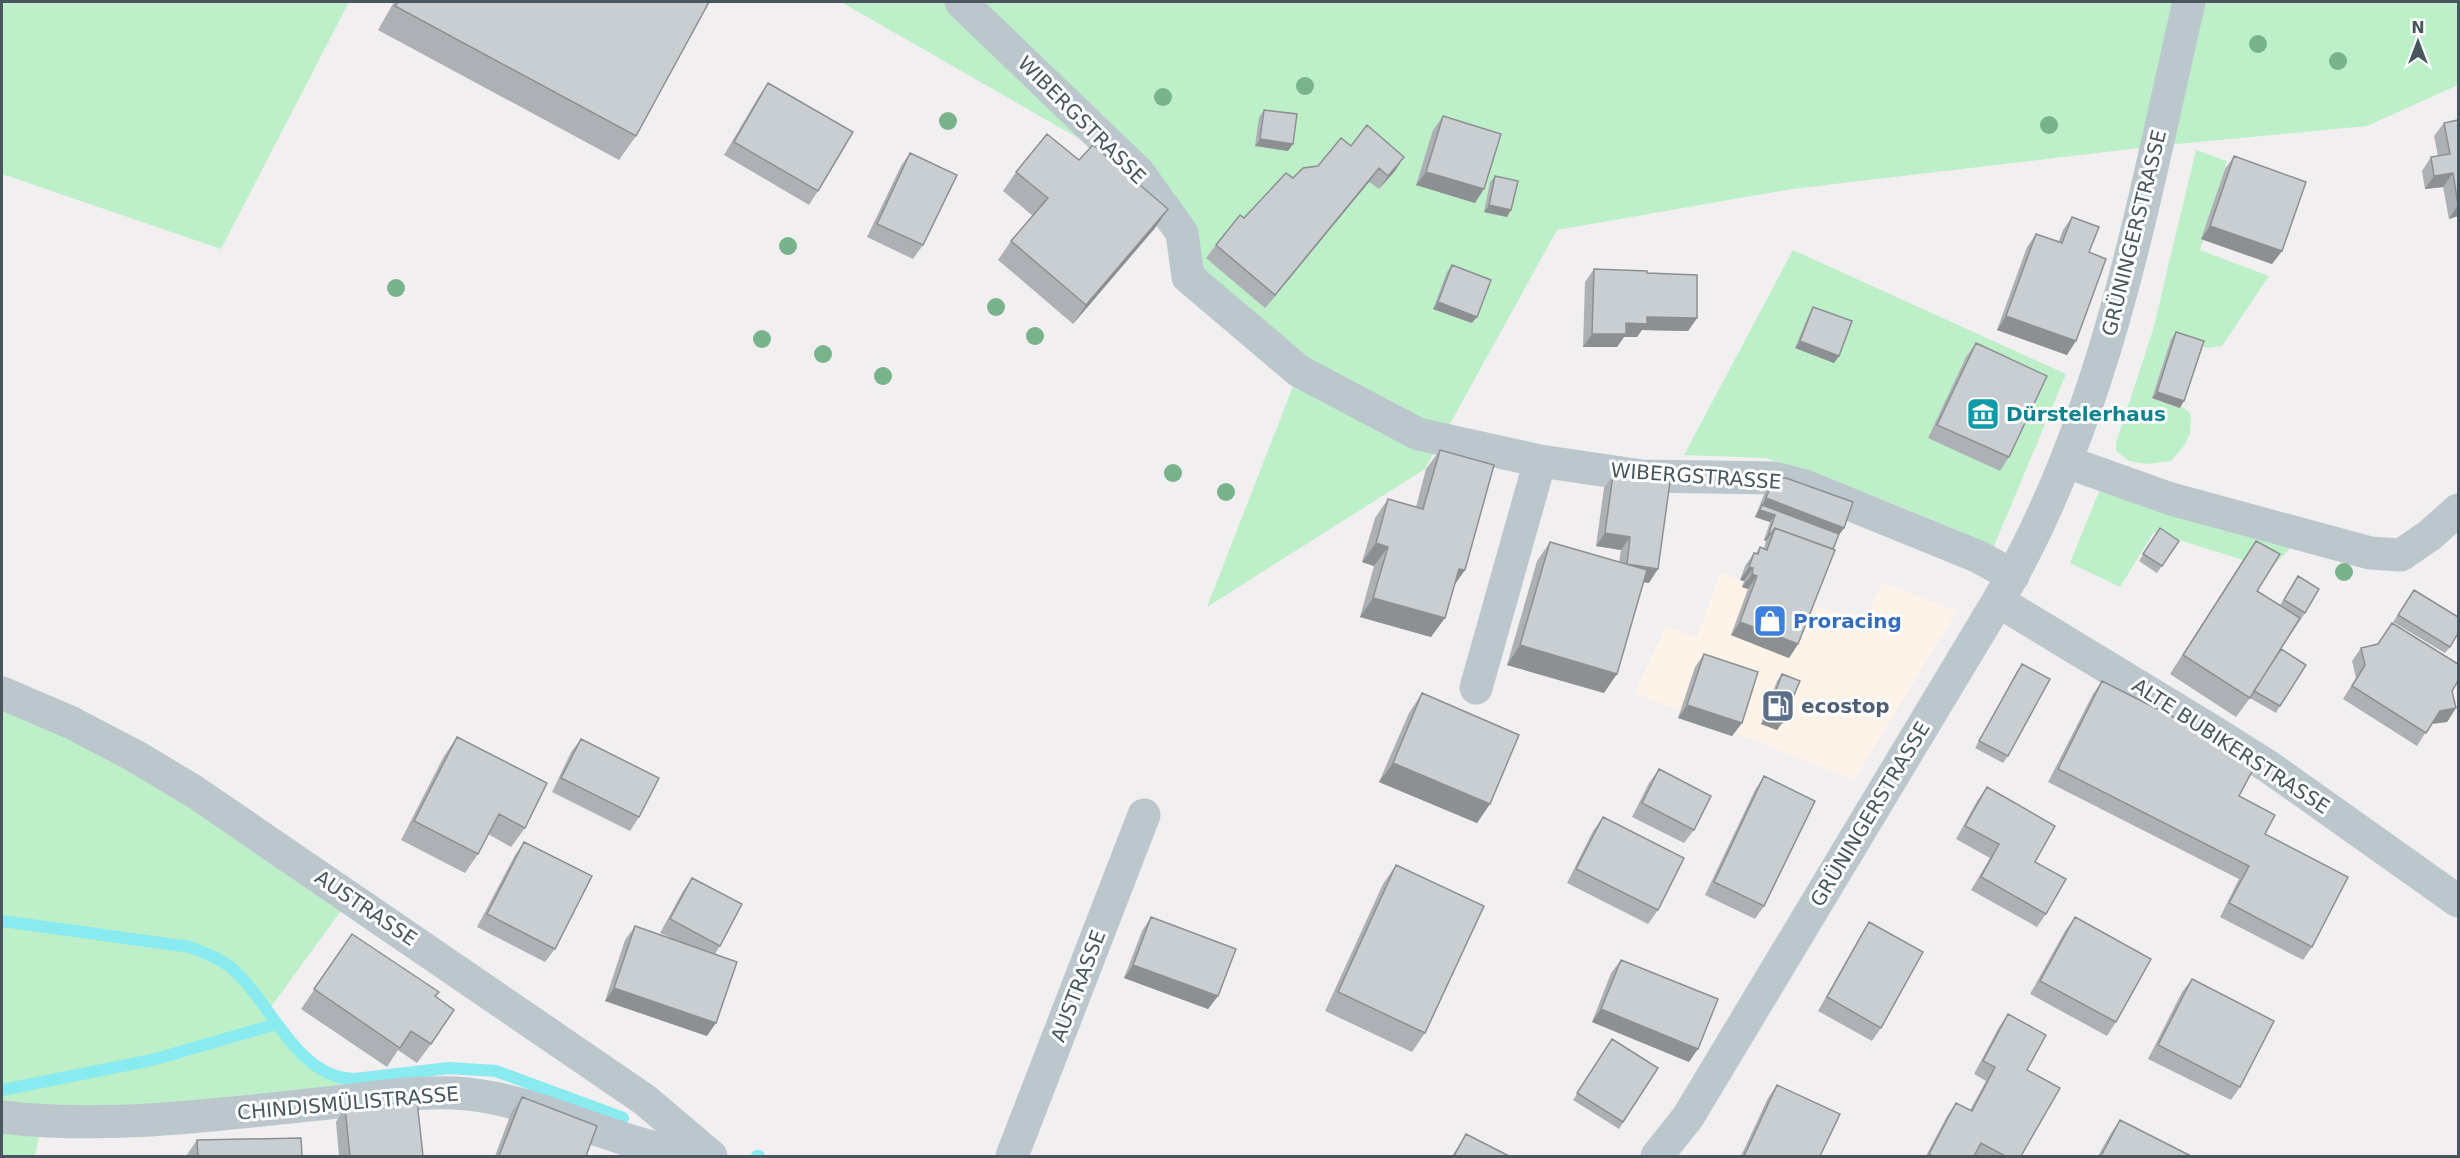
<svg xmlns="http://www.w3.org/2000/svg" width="2460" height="1158" font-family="'DejaVu Sans',sans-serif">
	<rect width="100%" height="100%" fill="#f2eff0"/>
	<path fill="#fdf3e9" d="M1720,573L1821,608L1864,619L1883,583L1957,611L1854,780L1635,693L1666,626L1697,638Z"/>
	<path fill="#bdf0c8" d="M2,2H349L221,249L2,174Z
		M841,2H2458V85L2367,126L2156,146L1792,189L1557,230L1425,469L1207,607L1299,371L1188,277L1139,173Z
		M2196,150L2227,161L2200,250L2269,276L2222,346L2207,348L2172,336L2152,398L2180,408L2183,407L2191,414L2190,433L2184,446L2171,461L2148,464L2129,461L2116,451V443L2153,330Z
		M1793,250L2066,374L1994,546L1884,500L1766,458L1684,455Z
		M2100,489L2291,547L2266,574L2243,560L2154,532L2120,587L2070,563Z
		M2,693L351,897L268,1011C287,1038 313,1076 348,1079L350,1100L42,1121L35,1156H2Z"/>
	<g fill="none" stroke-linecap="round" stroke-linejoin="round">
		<path stroke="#89ebef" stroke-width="12" d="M2,921L190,947C207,954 225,960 238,974C273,1008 299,1079 355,1079L449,1068L496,1071L623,1118
			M2,1090L152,1060L277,1024
			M757,1156H759"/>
		<path stroke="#bbc7cd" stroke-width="33" d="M961,2L1139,173L1182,233L1188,277L1299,371L1418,434L1540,461L1642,476L1774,478L1805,486L1979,557L2013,576
			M2067,462L2171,499L2370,553L2401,555L2430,535L2458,510
			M1998,601L2214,732L2269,767L2458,901
			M1476,688L1540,461
			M2,693L72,723L135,756L195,792L645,1100L711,1156
			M2,1117C110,1130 219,1114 328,1103C370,1098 413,1091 455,1093C512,1096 563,1119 616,1136C639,1144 663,1150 686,1156
			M1012,1156L1144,815
			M1657,1156L1688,1117L1998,601C2106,418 2142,206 2189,2"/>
	</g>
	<g fill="#78b38b">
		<circle cx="2258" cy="44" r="9"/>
		<circle cx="2338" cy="61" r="9"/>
		<circle cx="1305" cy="86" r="9"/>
		<circle cx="1163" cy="97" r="9"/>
		<circle cx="948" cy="121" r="9"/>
		<circle cx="2049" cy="125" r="9"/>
		<circle cx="788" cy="246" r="9"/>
		<circle cx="396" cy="288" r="9"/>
		<circle cx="996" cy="307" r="9"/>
		<circle cx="1035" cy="336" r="9"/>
		<circle cx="762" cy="339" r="9"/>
		<circle cx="823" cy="354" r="9"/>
		<circle cx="883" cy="376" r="9"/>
		<circle cx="1173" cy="473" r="9"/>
		<circle cx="1226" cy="492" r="9"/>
		<circle cx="2344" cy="572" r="9"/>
	</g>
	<path fill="#adb1b5" d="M394,2H709L636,136L619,160L378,30Z
		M768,83L818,191L809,205L724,155L759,96Z
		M1264,110L1293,144L1288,151L1255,146L1259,117Z
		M1443,116L1475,203L1416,185L1433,130Z
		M2458,120V216L2449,219L2443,187L2425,189L2422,171L2431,157L2438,156L2434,136L2444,123Z
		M1351,146L1395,171L1379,189L1369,182L1265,308L1206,258L1216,245L1244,218L1293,178L1318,166Z
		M910,153L923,245L913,259L867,237L901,166Z
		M2234,156L2282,251L2272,264L2201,239L2225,169Z
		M1079,160L1168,209L1155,228L1073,324L998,260L1011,241L1033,216L1003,191L1016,172Z
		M1495,176L1507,217L1484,212L1490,182Z
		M2072,217L2089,252L2067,355L1997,330L2027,247L2036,234L2059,241L2063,230Z
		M1452,265L1472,323L1433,309L1447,272Z
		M1594,269L1647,273L1697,318L1688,331L1642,330L1637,337H1624L1617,347H1583L1585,282Z
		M1813,307L1839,356L1834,363L1795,348L1809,314Z
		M2176,332L2180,408L2152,398L2171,339Z
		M1976,343L2009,457L2000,471L1928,438L1966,357Z
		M1440,450L1454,585L1431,637L1360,617L1374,566L1362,562L1375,518L1388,499L1416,507L1426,469Z
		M1613,475L1649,583L1644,582L1604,693L1507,665L1537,561L1550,542L1619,562L1621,550L1596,546L1604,488Z
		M1774,478L1844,528L1839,534L1798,644L1789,658L1731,635L1748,589L1742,587L1744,581L1740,580L1745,566L1754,553H1756L1760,547L1764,548L1766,541L1764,540L1770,522L1755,517L1765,492Z
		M2160,528L2179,541L2157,573L2139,561Z
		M2256,541L2257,591L2280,605L2298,576L2305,613L2281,649L2280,706L2276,713L2250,698L2236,717L2170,674L2243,560Z
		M2414,590L2450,647L2445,653L2393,622Z
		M2392,623L2452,691L2456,708L2447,722L2431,724L2417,746L2343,699L2356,678L2352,661L2361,648L2377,645Z
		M1704,654L1742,723L1732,736L1678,718L1695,667Z
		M2022,664L2008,756L2003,763L1975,748L2017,671Z
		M1782,674V723L1777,730L1761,724L1777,681Z
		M2102,681L2265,834L2312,947L2303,960L2220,917L2239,879L2048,782L2093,694Z
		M1422,693L1490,804L1477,823L1379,782L1409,713Z
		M457,737L525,828L511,847L488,834L478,854L465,873L401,840L444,756Z
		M581,739L639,817L630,831L552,792L571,752Z
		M1659,769L1694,830L1684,843L1632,817L1649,783Z
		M1764,776V906L1755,919L1705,895L1755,790Z
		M1987,787L2035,862L2046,914L2037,927L1971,890L1990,858L1956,839L1977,801Z
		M1603,817L1658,910L1648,924L1567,883L1593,831Z
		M524,842L555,949L545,962L477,927L515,855Z
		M1396,865L1425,1033L1412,1052L1325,1011L1383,884Z
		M692,878L720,946L715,954L707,1036L605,1001L625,940L635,926L675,940L660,933L683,891Z
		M1151,917L1218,996L1208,1009L1124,978L1142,931Z
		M2075,917L2116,1022L2107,1036L2030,994L2065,931Z
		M1869,922L1881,1028L1872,1041L1818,1011L1860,936Z
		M352,934L436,997L431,1044L417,1063L398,1050L387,1067L301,1009Z
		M1621,960L1689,1062L1592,1022L1611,973Z
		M2192,979L2240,1087L2231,1100L2148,1059L2182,992Z
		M2008,1014L2027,1070L2021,1156H1926L1947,1116L1956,1103L1970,1110L1986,1081L1974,1074L1999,1027Z
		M1612,1039L1658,1068L1619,1129L1573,1100Z
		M1777,1085L1820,1156H1741L1768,1098Z
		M522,1097L586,1156H495L512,1111Z
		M345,1108L423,1156H339L336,1122Z
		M2120,1120L2191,1156H2098L2111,1133Z
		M1466,1134L1509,1156H1452Z
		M197,1140L302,1156H186Z"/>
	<path fill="#8d9093" d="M1260,139L1293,144L1288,151L1255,146Z
		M1404,157L1395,171L1379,189L1388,176Z
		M1379,168L1369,182L1265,308L1275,295Z
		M1426,172L1484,189L1475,203L1416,185Z
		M2453,173L2443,187L2425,189L2434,176Z
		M1489,205L1511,210L1507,217L1484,212Z
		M2458,205V216L2449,219Z
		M1168,209L1155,228L1073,324L1086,305Z
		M2210,226L2282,251L2272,264L2201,239Z
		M1438,302L1477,317L1472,323L1433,309Z
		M2006,316L2076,341L2067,355L1997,330Z
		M1647,317L1697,318L1688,331L1642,330L1637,337H1624L1617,347H1583L1592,334Z
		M1800,341L1839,356L1834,363L1795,348Z
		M2157,392L2184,401L2180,408L2152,398Z
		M1766,498L1844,528L1835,541L1775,515L1770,522L1755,517Z
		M1605,533L1630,537L1621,550L1596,546Z
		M1769,533L1771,534L1766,541L1764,540Z
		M1376,543L1388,547L1374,566L1362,562Z
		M1626,565L1658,569L1649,583L1617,578Z
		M1749,567L1753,568L1744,581L1740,580Z
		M1459,569L1465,570L1451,590Z
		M1752,574L1757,576L1748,589L1742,587Z
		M1373,598L1445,618L1431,637L1360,617Z
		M1740,622L1798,644L1789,658L1731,635Z
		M1520,645L1617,674L1604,693L1507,665Z
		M1687,705L1742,723L1732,736L1678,718Z
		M2456,708L2447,722L2430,724L2440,711Z
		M1766,717L1782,723L1777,730L1761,724Z
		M1393,763L1490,804L1477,823L1379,782Z
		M1133,965L1218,996L1208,1009L1124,978Z
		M614,988L716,1023L707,1036L605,1001Z
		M1601,1009L1698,1049L1689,1062L1592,1022Z"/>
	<path fill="#c9ced2" stroke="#8d9093" stroke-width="1.5" d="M398,2H709L636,136L395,6Z
		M768,83L853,132L818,191L734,142Z
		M1264,110L1297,114L1293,144L1260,139Z
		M1443,116L1501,134L1484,189L1426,172Z
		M2458,120V205L2453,173L2434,176L2431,157L2450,154L2444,123Z
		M1367,125L1404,157L1388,176L1379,168L1275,295L1216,245L1240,215L1244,218L1286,173L1293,178L1303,168L1318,166L1341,138L1351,146Z
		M1047,134L1079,160L1093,145L1168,209L1086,305L1011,241L1048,198L1016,172Z
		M910,153L957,175L923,245L877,224Z
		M2234,156L2306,182L2282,251L2210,226Z
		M1495,176L1518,181L1511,210L1489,205Z
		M2072,217L2099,227L2089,252L2106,259L2076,341L2006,316L2036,234L2062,243Z
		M1452,265L1491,280L1477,317L1438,302Z
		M1594,269L1647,271V273L1697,275V318L1647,317V324L1626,323V334H1592Z
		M1813,307L1852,321L1839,356L1800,341Z
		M2176,332L2204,341L2184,401L2157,392Z
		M1976,343L2047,376L2009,457L1937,425Z
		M1440,450L1494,465L1465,570L1459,569L1445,618L1373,598L1388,547L1376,543L1388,499L1423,509Z
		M1613,475L1670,482L1658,569L1627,564L1630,537L1605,533Z
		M1774,478H1786L1853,502L1844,528L1766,498Z
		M1762,505L1839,534L1833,549L1775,528L1771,534L1769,533L1775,515L1760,510Z
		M1775,528L1835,550L1798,644L1740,622L1757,576L1752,574L1753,568L1749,567L1754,553L1758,554L1760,547L1767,550Z
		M2160,528L2179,541L2162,566L2143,554Z
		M2256,541L2280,554L2257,591L2300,618L2250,698L2183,655Z
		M1550,542L1647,570L1617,674L1520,645Z
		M2298,576L2319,589L2305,613L2284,600Z
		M2414,590L2458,617V633L2450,647L2398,615Z
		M2392,623L2458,664V681L2452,691L2456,708L2440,711L2426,733L2352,686L2365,665L2361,648L2378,644Z
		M2281,649L2306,665L2280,706L2254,691Z
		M1704,654L1758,672L1742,723L1687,705Z
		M2022,664L2050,679L2008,756L1979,741Z
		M1782,674L1800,681L1782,723L1766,717Z
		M2102,681L2258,760L2239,796L2275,815L2265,834L2348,877L2312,947L2229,903L2249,866L2058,769Z
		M1422,693L1519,735L1490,804L1393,763Z
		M457,737L547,783L525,828L499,814L478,854L414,821Z
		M581,739L659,778L639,817L561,778Z
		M1659,769L1711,796L1694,830L1642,803Z
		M1764,776L1815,801L1764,906L1714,882Z
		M1987,787L2055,826L2035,862L2066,879L2046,914L1981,877L1999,844L1965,826Z
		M1603,817L1684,858L1658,910L1576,869Z
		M524,842L592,876L555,949L487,914Z
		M1396,865L1484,906L1425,1033L1338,992Z
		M692,878L742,904L720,946L670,919Z
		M1151,917L1236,949L1218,996L1133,965Z
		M2075,917L2151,959L2116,1022L2040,981Z
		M1869,922L1923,952L1881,1028L1827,997Z
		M635,926L737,962L716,1023L614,988Z
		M352,934L439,992L435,996L454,1010L431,1044L411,1031L400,1048L314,989Z
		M1621,960L1718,999L1698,1049L1601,1009Z
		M2192,979L2274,1021L2240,1087L2158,1045Z
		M2008,1014L2046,1035L2027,1070L2060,1088L2021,1156H2005L1981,1143L1974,1156H1933L1929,1154L1956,1103L1972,1111L1995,1067L1983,1061Z
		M1612,1039L1658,1068L1623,1122L1577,1093Z
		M1777,1085L1840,1114L1820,1156H1744Z
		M522,1097L597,1126L586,1156H499Z
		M417,1101L423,1156H350L345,1108Z
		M2120,1120L2191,1156H2101Z
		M1466,1134L1509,1156H1454Z
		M301,1138L302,1156H198L197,1140Z"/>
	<defs>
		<g id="museum-square" transform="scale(1.725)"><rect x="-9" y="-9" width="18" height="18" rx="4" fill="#0f9aa8" stroke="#fff"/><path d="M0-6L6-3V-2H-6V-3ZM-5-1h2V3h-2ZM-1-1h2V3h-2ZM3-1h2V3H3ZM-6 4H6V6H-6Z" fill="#fff"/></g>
		<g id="shop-square" transform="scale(1.725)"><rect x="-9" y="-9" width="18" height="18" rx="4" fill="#3f7fe0" stroke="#fff"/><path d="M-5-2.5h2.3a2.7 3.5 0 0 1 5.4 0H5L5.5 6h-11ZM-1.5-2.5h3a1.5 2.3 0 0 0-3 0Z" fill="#fff"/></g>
		<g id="fuel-square" transform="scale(1.725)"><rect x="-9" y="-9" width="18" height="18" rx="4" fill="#5c6f8a" stroke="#fff"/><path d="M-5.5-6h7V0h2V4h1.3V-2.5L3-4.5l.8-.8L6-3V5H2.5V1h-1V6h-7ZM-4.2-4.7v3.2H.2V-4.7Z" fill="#fff"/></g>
	</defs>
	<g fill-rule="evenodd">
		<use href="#museum-square" x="1983" y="414"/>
		<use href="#shop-square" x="1770" y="621"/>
		<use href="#fuel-square" x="1778" y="706"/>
	</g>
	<g text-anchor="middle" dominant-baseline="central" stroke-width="6" stroke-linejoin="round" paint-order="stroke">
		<g font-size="20" fill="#47575d" stroke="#fff">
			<text transform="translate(1082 120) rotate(45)">WIBERGSTRASSE</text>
			<text transform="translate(2134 233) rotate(-76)">GRÜNINGERSTRASSE</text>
			<text transform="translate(1696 476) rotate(4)">WIBERGSTRASSE</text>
			<text transform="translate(2231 746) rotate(33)">ALTE BUBIKERSTRASSE</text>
			<text transform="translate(1870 814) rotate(-59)">GRÜNINGERSTRASSE</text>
			<text transform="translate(366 908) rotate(34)">AUSTRASSE</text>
			<text transform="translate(1078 986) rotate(-69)">AUSTRASSE</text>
			<text transform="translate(348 1103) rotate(-5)">CHINDISMÜLISTRASSE</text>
		</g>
		<g font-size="20" font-weight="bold" fill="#0d838f" stroke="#fff" text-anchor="start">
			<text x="2006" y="414">Dürstelerhaus</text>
		</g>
		<g font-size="20" font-weight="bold" fill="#366cbe" stroke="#fff" text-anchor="start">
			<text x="1793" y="621">Proracing</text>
		</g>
		<g font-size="20" font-weight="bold" fill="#4e5e75" stroke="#fff" text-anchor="start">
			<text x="1801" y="706">ecostop</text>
		</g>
	</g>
	<rect width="2460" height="1158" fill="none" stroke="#47575d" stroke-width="6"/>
	<g transform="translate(2418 42)" stroke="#ffffff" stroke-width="4.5" paint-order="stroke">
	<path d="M0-4.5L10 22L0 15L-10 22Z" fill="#47575d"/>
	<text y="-9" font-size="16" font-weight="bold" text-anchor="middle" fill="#47575d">N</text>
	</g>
</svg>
